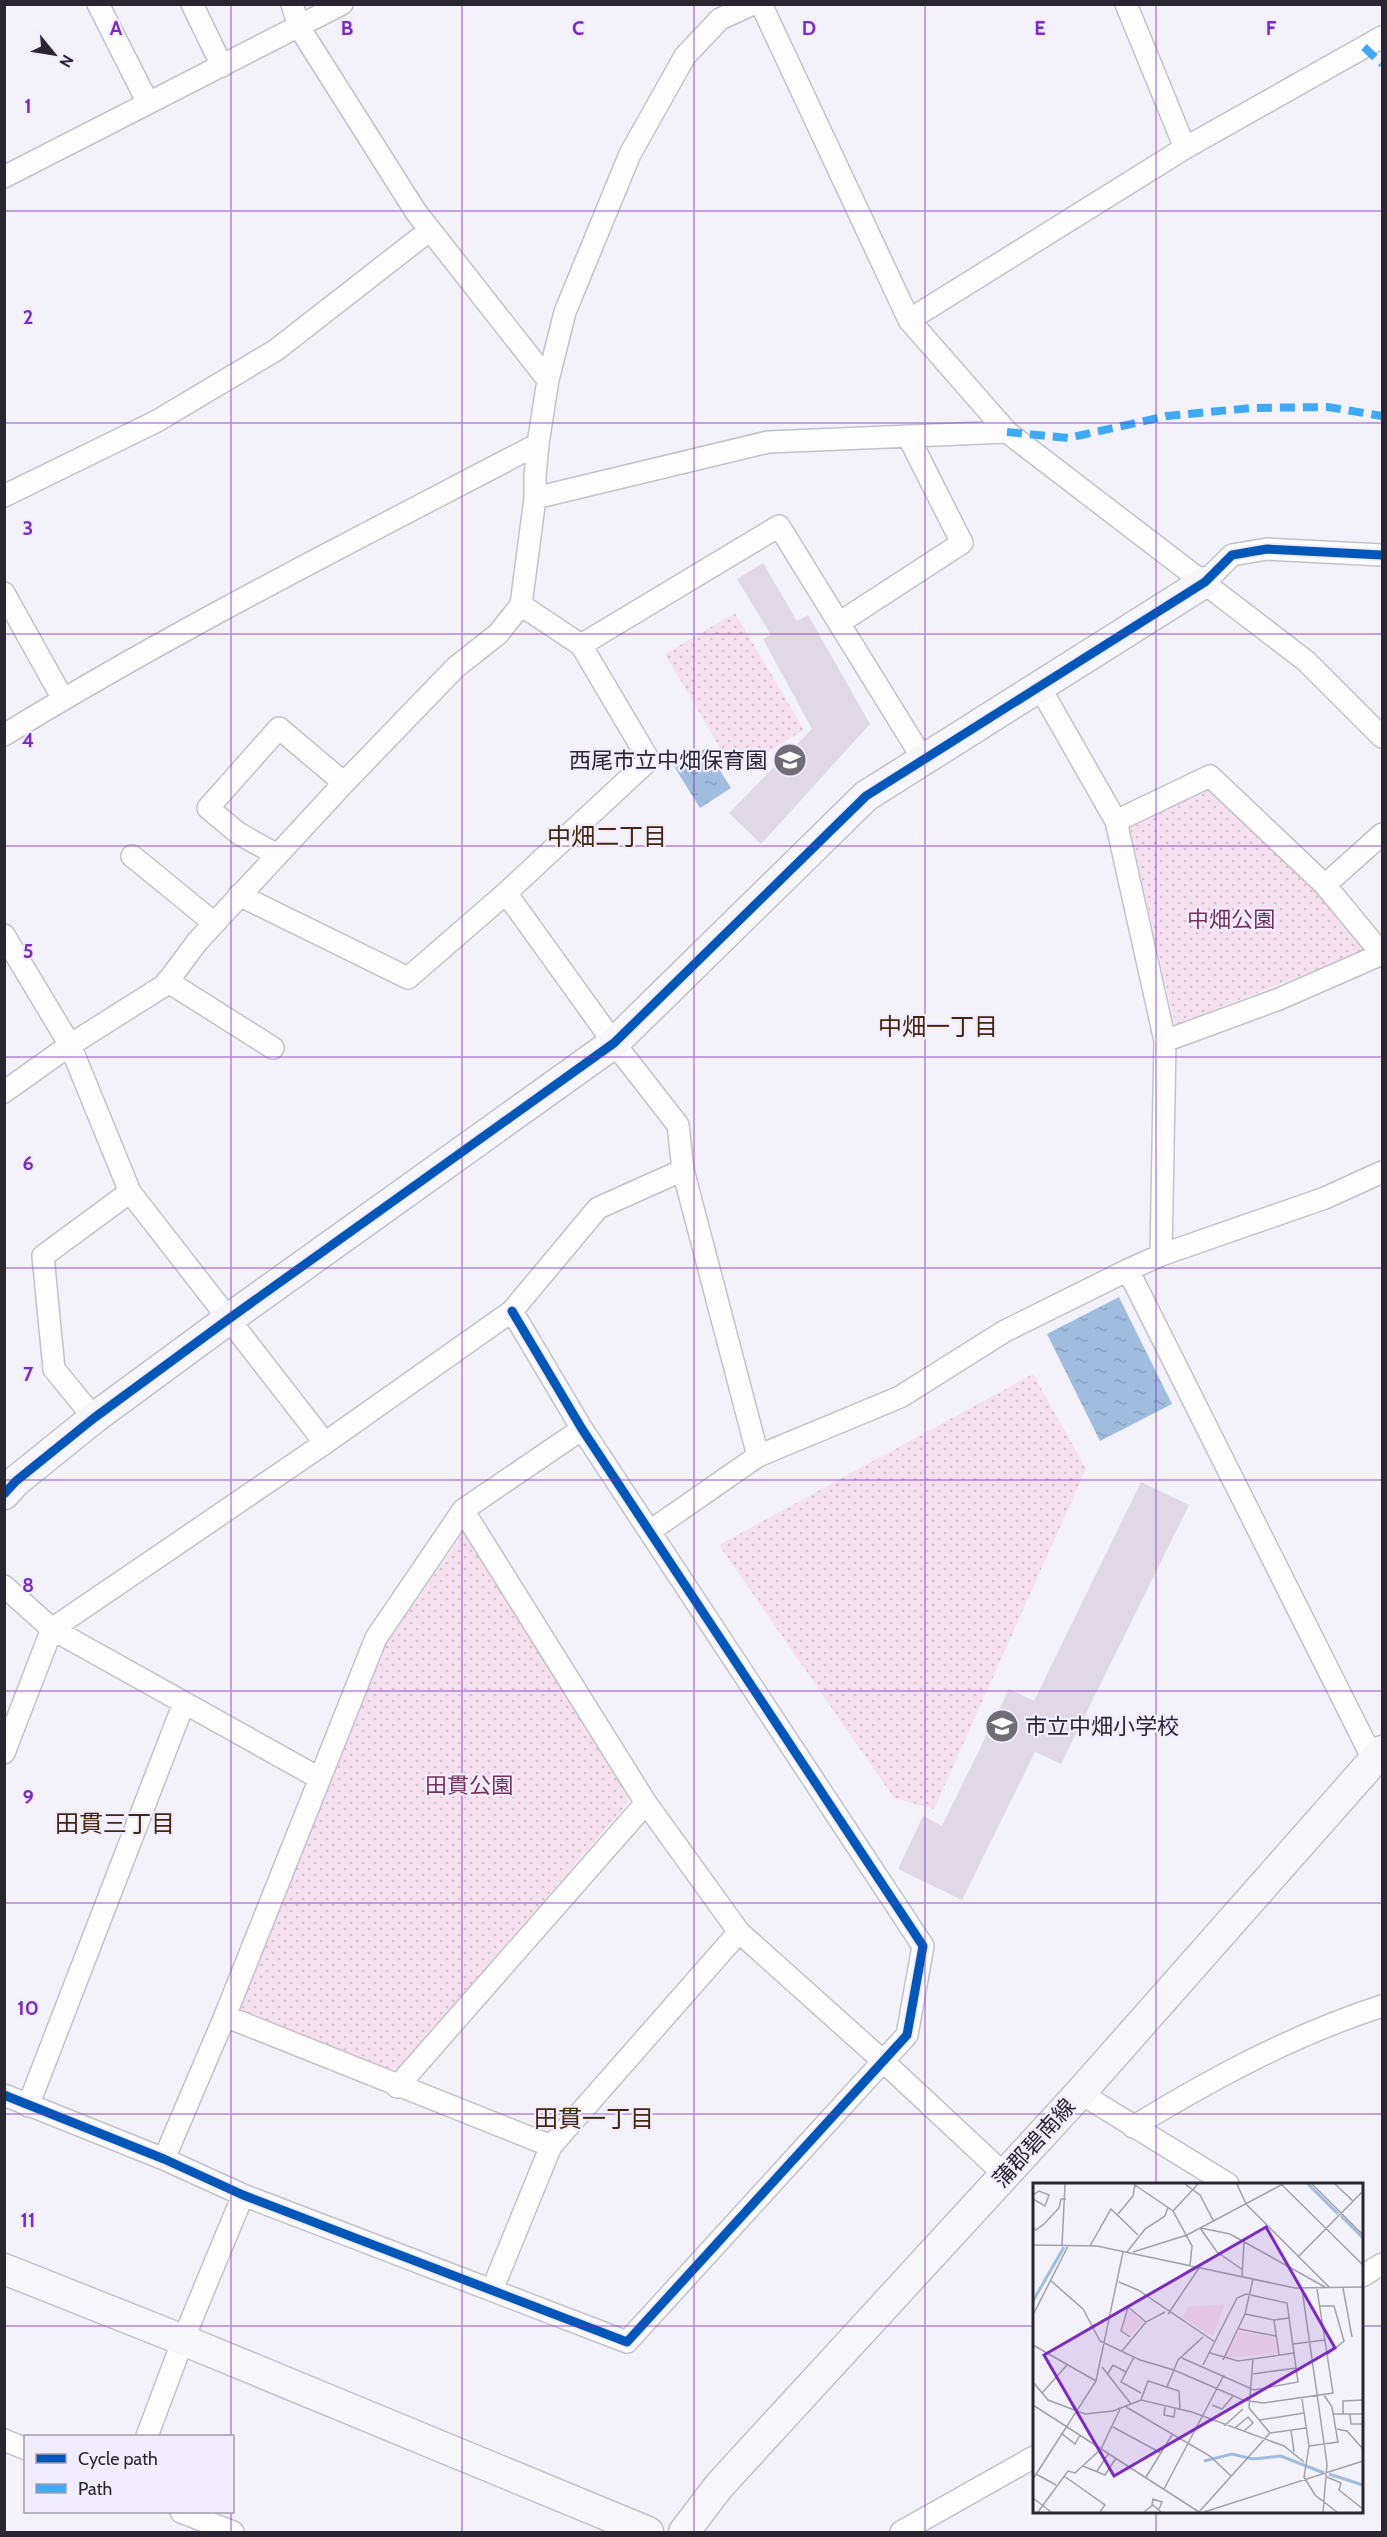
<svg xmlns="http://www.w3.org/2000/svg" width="1387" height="2537" font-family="Cabin,'Noto Sans JP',sans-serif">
	<defs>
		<pattern id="grass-dots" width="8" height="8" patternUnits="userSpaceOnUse" patternTransform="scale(1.5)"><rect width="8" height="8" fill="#f6e0ef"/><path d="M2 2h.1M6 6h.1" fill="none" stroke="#d3c0cd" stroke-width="1.8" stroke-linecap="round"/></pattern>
		<pattern id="water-ripples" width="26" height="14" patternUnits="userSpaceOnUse" patternTransform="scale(1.5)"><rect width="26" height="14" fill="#a0bcde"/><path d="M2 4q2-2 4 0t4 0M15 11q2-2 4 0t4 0" fill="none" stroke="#8aa1bf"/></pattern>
	</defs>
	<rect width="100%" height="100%" fill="#f3f1fa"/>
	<path fill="url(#grass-dots)" d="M735,613L804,730L734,772L665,654Z
		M1208,789L1316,892L1366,950L1175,1025L1130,828Z
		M1033,1374L1086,1469L934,1809L894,1798L719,1545Z
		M465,1531L629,1791L626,1805L399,2068L383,2071L247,2015L241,2007L385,1645Z"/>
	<path fill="url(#water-ripples)" d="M706,748L731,788L700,808L675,768Z
		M1119,1297L1172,1404L1100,1441L1047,1334Z"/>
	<path fill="#e1d8e5" d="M763,563L797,621L808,615L870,724L761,844L729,813L812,729L763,639L771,635L737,579Z
		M1141,1482L1189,1505L1061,1764L1035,1752L962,1900L898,1869L923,1816L942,1826L1009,1689L1034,1701Z"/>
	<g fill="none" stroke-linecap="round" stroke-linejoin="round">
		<g stroke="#c3c1ca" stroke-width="24">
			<path id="street" d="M98,4L148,103
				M192,4L222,66
				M292,4L299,27L416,212L548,380
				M761,4L909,320L1007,432L1306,661L1382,737
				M1126,4L1185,148
				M4,177L342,4
				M909,320L1185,148L1382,37
				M4,496L157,421L276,350L430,230
				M535,498L768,442L1007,432
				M1205,582L1232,555L1267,549L1382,555
				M4,593L63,699
				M839,623L962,543L908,436
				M581,645L779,526L923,759
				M1039,686L1116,821L1165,1041L1161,1255
				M4,735C177,629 359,538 538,444
				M1116,821L1210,776L1325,885L1382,954
				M277,855L238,833L208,808L279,728L344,783
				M132,856L214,923
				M1325,885L1382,834
				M506,893L614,1043L678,1125L683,1170L758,1456
				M239,895L408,978L506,893L649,760L581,645L521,605
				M4,935L70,1045L130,1192L325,1443
				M167,981L273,1048
				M1165,1041L1279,999L1382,954
				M4,1092L70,1045L165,985L197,942L344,783L456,667L498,634L521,605L535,498V475L538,444L548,380L565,312L630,154L685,56L720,19L753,4
				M1128,1270L1374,1761
				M94,1418L54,1369L43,1256L130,1192
				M463,1510L646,1803L739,1932L883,2061L1005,2175
				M650,1531L758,1456L900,1397L1005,1331L1128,1270L1161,1255L1325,1198L1382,1172
				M4,1586L52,1629L319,1778
				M4,1753L52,1629L325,1443L512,1311L598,1208L683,1170
				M225,2016L551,2146
				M397,2087L646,1803
				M1080,2093L1228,2184
				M4,2095L164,2159L243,2195L627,2342L907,2035L923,1946L582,1429L512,1311
				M28,2106L184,1703
				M1133,2127C1213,2078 1293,2035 1382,2006
				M164,2159L225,2016L376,1638L463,1510L582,1429
				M1362,2276L1382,2264
				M492,2290L551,2146L739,1932
				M147,2436L183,2340L243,2195
				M4,2440L26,2449
				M181,2512L233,2532
				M901,2532L1034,2457"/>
		</g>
		<g stroke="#c3c1ca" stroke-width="33">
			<path id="secondary" d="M4,1494L16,1481L94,1418L230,1318L614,1043L866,796L1205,582
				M4,2269L183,2340L648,2532
				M684,2532L719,2486L1080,2093L1382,1751"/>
		</g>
		<use href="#street" stroke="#fdfdfe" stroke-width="21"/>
		<use href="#secondary" stroke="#f7f7fb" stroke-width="30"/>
		<path stroke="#3fa9f5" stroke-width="8" stroke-dasharray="15 8" stroke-linecap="butt" d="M1364,47L1382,64
			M1007,432L1068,438L1167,416L1251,408L1328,407L1382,416"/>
		<g stroke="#f1edfe" stroke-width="13">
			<path id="cycleway" d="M4,1494L16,1481L94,1418L230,1318L614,1043L866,796L1205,582L1232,555L1267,549L1382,555
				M4,2095L164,2159L243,2195L627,2342L907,2035L923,1946L582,1429L512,1311"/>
		</g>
		<use href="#cycleway" stroke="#0057b8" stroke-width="9"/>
	</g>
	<path fill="none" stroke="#7b2cbf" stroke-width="1.5" stroke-opacity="0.55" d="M231,4V2436M462,4V2532M694,4V2532M925,4V2532M1156,4V2184M4,211H1382M4,423H1382M4,634H1382M4,846H1382M4,1057H1382M4,1268H1382M4,1480H1382M4,1691H1382M4,1903H1382M4,2114H1382M4,2326H1034M1362,2326H1382M231,2512V2532M1156,2512V2532"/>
	<defs>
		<g id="school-disc" transform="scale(1.725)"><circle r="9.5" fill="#706d77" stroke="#f1edfe"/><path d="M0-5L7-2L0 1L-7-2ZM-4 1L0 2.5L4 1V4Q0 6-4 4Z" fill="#fff"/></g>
	</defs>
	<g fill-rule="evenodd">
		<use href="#school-disc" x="790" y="760"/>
		<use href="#school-disc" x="1002" y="1726"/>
	</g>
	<g text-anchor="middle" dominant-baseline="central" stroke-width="4.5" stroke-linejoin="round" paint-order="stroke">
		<g font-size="22" fill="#292631" stroke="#f1edfe" text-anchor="end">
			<text x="767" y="760">西尾市立中畑保育園</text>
			<text x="1025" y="1726" text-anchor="start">市立中畑小学校</text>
		</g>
		<g font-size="22" fill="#753059" stroke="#f1edfe">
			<text x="1231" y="919">中畑公園</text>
			<text x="469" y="1785">田貫公園</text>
		</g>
		<g font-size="22" fill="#292631" stroke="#f1edfe">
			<text transform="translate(1034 2143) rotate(-48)">蒲郡碧南線</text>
		</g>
		<g font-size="24" fill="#45260c" stroke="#f1edfe">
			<text x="607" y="836">中畑二丁目</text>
			<text x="938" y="1026">中畑一丁目</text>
			<text x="115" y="1823">田貫三丁目</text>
			<text x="594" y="2118">田貫一丁目</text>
		</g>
	</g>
	<g transform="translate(1033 2183)">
		<rect width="330" height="330" fill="#f3f1fa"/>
		<path d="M192,121L180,153L149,134L155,124ZM95,126L111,139L96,153L89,148ZM206,148L241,154L244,171L191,175Z" fill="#f6e0ef"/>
		<path fill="none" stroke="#a0bcde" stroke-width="3" d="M275,1L305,31M308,33L330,55M0,118L31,64M171,278L199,271L220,276L248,273L291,290M296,291L330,302"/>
		<path fill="none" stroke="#a2a0aa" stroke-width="1.5" d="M152,1L167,12L181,39M204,1L213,21L297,105M248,1L330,82M279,1L330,52M302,1L320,18M102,2L140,28L159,63L157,83M0,12L6,8L16,12L12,23L0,16M140,28L165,1M85,31L100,13L102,1M0,44L3,47L11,41L26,25L28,16H33M167,45L184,69L210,87M168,45L197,51L292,104M0,62L64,63L262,105L330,104M29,63L32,1M57,63L78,26L105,52M94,69L112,46L132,33L135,24M100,69L154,52L250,1M266,73L330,8M209,93L211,59M17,97L50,126L67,158L107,177L141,187L210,217L230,220L300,210L284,106M86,99L105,107L182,159M310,105L319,154M269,106L294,281L290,329M287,123H301L311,158L294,172M135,131L166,85M212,131L241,137L256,135M0,132L35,63M241,137L246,172M206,146L243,153M97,154L88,148L95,124L113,139M260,161L292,157M0,162L63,198M89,168L113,139L132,129M177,170L205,178L261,170M101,174L88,199L108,210M149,175L221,207L265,199L254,120L213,111L204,115L170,182M220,176L216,225L237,250M190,177L212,131L220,96M69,184L98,221M220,191L263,185M74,192L80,182L93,189M0,199L15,217L52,231L80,228L108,217L159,229L251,263L271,279M134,204L145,177L170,154M9,210L34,182M269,216L276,263L271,294L282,312L304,329M108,217L115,198L146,208L147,227M0,222L166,329M179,222L189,226L200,213M93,224L177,273L198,293M132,224L131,232L141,234L142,226M300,231H330M310,231V218L330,217M317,231L318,241H330M227,237L271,230M191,243L210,226M80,244L128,270M202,245L215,234L220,240L211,248M304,246L314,248L330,266M258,247L261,269M28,250L42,261L47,252M276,263L305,259L299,224L291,212M50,283L72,292L83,275M64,288L76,270M3,291L23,302M31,293L72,322L67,329M113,294L139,252M294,294L308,300L306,307L330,326M0,296L63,198L90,69M131,306L191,192M0,315L18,329M119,322L120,316L129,319L126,326M5,329L35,288L42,290L68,266L87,226M111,329L120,322L128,329M166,329L237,250L273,245M171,329L330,278"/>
		<path fill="#7b2cbf" fill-opacity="0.15" stroke="#7b2cbf" stroke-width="3" d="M233,44L302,165L81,293L11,172Z"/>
		<rect width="330" height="330" fill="none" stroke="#292631" stroke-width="3"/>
	</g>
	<g font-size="20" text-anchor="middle" font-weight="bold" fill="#7b2cbf" stroke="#f1edfe" stroke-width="4.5" stroke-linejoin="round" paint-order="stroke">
		<text x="116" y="35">A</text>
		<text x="347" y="35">B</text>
		<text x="578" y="35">C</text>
		<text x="809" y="35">D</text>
		<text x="1040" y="35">E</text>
		<text x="1271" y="35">F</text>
		<text x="28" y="113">1</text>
		<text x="28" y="324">2</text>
		<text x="28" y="535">3</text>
		<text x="28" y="747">4</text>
		<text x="28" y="958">5</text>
		<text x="28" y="1170">6</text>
		<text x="28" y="1381">7</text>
		<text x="28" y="1592">8</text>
		<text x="28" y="1804">9</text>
		<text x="28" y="2015">10</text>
		<text x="28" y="2227">11</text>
	</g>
	<rect width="1387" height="2537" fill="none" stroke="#292631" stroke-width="12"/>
	<rect x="24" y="2435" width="210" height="78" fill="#f1edfe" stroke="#a19dac" stroke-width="1.5"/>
	<rect x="36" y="2454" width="30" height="9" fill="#0057b8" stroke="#a19dac" stroke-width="1.5"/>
	<text x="78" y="2465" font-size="18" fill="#292631">Cycle path</text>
	<rect x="36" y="2484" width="30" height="9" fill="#3fa9f5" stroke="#a19dac" stroke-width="1.5"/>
	<text x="78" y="2495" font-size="18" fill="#292631">Path</text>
	<g transform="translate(54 54) rotate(120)" stroke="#f1edfe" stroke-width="4.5" paint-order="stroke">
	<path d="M0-4.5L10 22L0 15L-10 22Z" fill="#292631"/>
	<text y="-9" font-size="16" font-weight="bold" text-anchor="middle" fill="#292631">N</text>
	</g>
</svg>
